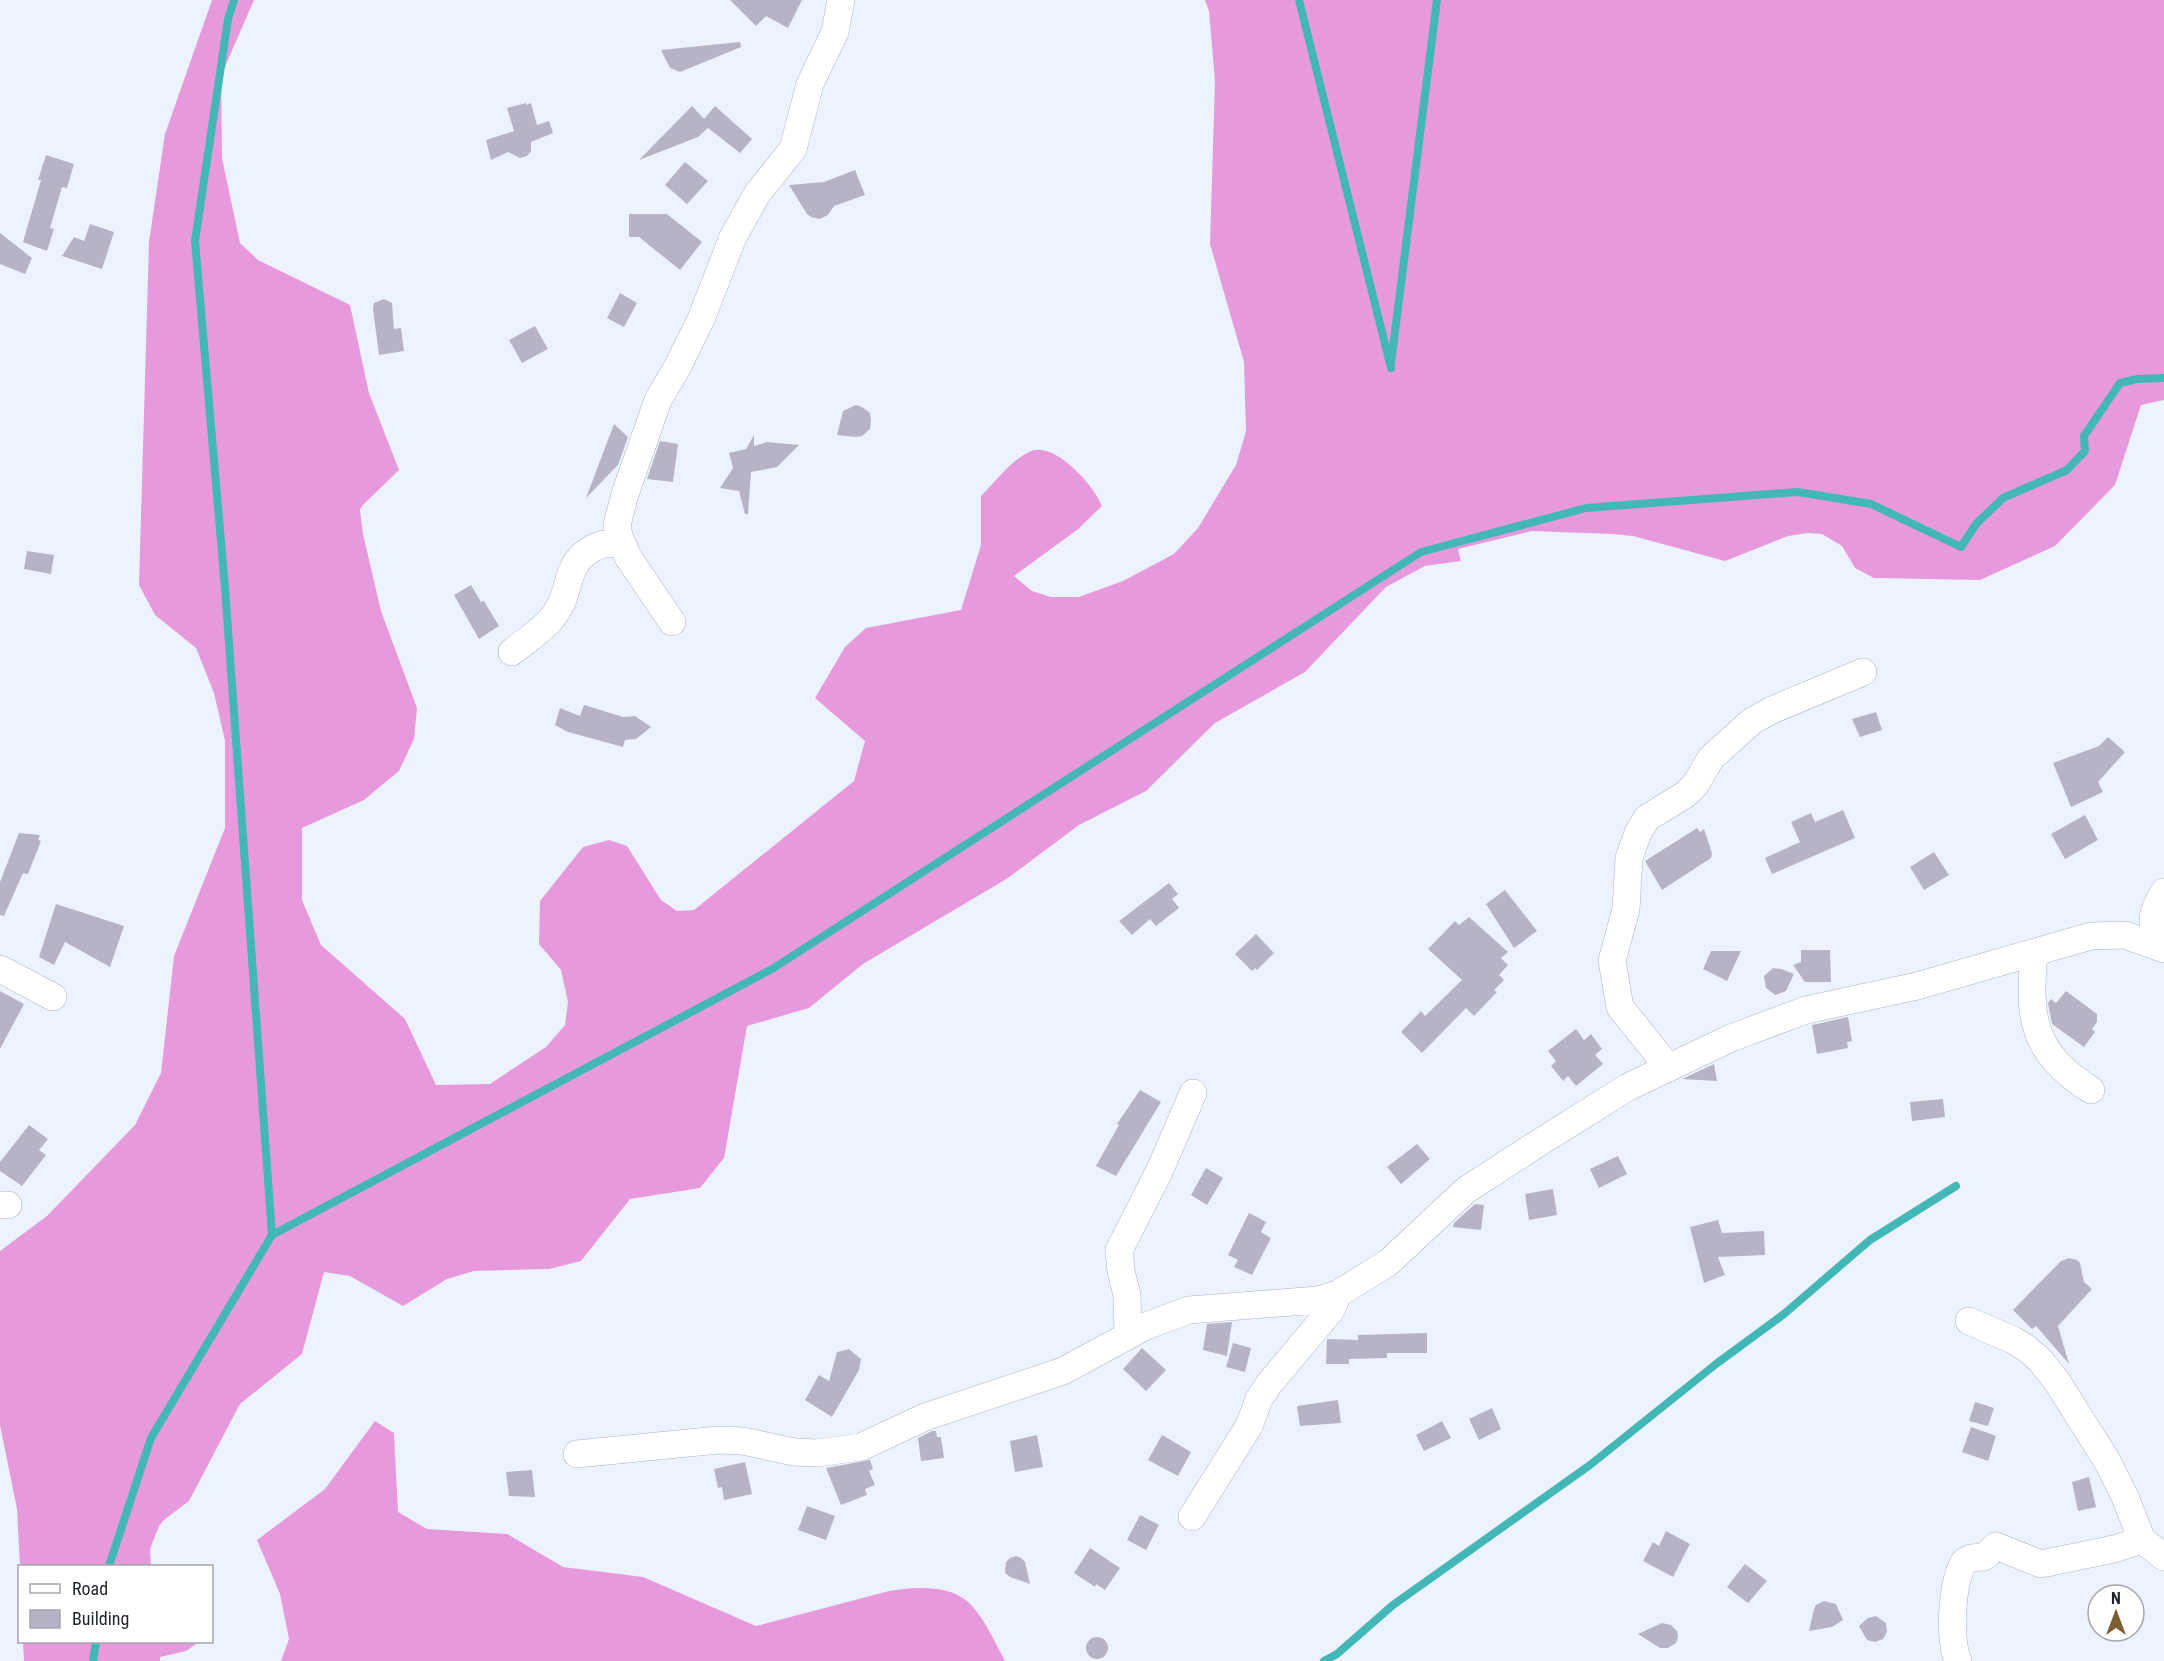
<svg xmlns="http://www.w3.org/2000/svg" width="2164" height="1661" font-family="'Roboto Condensed',sans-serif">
	<rect width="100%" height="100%" fill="#edf3fe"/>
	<path fill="#e799dd" d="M212,0H254L221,76L222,158L240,243L258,260L350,305L369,393L399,470L362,506L360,510L363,534L381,611L417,708L414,739L399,771L364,800L302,828V900L321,945L405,1019L436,1085L490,1084L546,1047L565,1025L568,1002L561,970L539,944L540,901L583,847L609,840L627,846L661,900L677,911L694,910L854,781L865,741L815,698L845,647L866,628L961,610L981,545V496C996,481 1010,461 1029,452C1053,439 1094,485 1102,506L1077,530L1014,576L1032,591L1051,597H1079L1123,581L1174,554L1198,528L1236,465L1246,431L1244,362L1210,244L1215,81L1209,11L1205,0H2164V400L2141,405L2115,485L2055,546L1980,580L1874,578L1855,568L1842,546L1822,534L1808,533L1788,536L1725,561L1633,536L1612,534L1532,531L1458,549L1461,561L1425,566L1386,587L1305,672L1215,723L1146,791L1079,825L1008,878L863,964L809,1008L747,1026L724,1158L700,1188L630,1199L581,1261L549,1269L474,1271L447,1279L403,1306L350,1276L324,1272L302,1354L240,1404L189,1501L164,1520L159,1526L150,1549L151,1566H20L17,1509L0,1425V1251L47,1216L135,1125L161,1073L174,956L225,828V741L214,693L196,648L155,615L139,585L149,242L165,134Z
		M375,1421L394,1433L398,1512L427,1529L507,1534L563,1567L643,1577L756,1626L889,1591C912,1587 947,1584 967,1601C984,1616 994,1641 1005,1661H281L289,1639L280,1594L257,1540L325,1489Z
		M23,1642H199L186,1651L160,1657V1661H24Z"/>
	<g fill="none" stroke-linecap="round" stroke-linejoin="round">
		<path stroke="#43b7b7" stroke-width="8" d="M234,0L228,19L195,241L225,588L272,1235
			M1299,0L1391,368
			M1391,363L1437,0
			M109,1566L151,1438L272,1235L772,969L1421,552L1586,508L1798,492L1871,504L1961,547L1976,524L2003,498L2067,470L2085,451L2084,436L2120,383L2137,379L2164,378
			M93,1661L96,1642
			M1324,1661L1337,1654L1393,1605L1590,1465L1716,1364L1784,1314L1870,1240L1956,1186"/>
	</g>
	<path fill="#b7b3c6" d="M730,0H802L788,28L766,16L756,26Z
		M740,42L741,47L680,72L670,68L661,50Z
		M526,103V105L531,103L537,125L549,121L553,133L531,142V151L527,156L520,158L508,152L491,160L486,140L514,131L507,108Z
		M692,106L704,119L715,106L752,139L740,153L708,128L698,137L639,160Z
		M46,155L74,164L67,188L62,187L50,228L54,229L47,251L23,242L41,180H38Z
		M685,162L708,181L687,204L665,185Z
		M855,170L865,195L834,206L828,215L820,219L811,217L807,214L789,185L824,182Z
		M629,214H667L702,242L680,270L639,237H629Z
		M90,224L114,232L102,269L62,256L74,237L84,241Z
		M0,233L32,258L25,274L0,264Z
		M620,293L637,303L624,327L607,318Z
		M384,299L392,303L394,329L401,328L404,351L379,355L373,309L374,303Z
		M535,326L548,349L522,363L509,340Z
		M856,405L862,407L870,413L871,419L870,429L862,436L856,437L837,435L843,411Z
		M614,424L628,437L618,465L586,498Z
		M754,435V446L767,442L799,445L777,467L751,472L748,514H745L739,491L720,488L733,468L729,453L746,449Z
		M660,441L678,444L673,482L647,479Z
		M27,551L54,555L51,574L24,569Z
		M471,585L481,602L484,601L499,626L479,639L454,595Z
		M584,705L623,717L635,716L651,727L636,739L625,740L623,747L568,732L555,725L560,708L580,716Z
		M1876,712L1882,730L1860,737L1852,719Z
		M2108,737L2125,752L2098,782L2103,792L2071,807L2053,763L2099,746Z
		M1843,810L1855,838L1772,874L1765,858L1800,842L1791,822L1811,813L1815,822Z
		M2085,815L2098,840L2065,859L2051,834Z
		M1697,828L1700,832L1704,829L1712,853L1711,858L1662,890L1645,861Z
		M19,833L40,835L38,840L41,841L28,874L23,873L4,916L0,915V882Z
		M1934,852L1949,875L1924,890L1910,867Z
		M1169,883L1178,894L1172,899L1179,908L1156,926L1150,919L1132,935L1119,921Z
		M1505,890L1537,931L1514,948L1486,904Z
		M56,904L124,926L110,967L65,942L54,965L39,957Z
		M1469,917L1508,952L1501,958L1508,965L1499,975L1504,980L1494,990L1497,992L1474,1016L1466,1008L1422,1053L1401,1032L1421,1011L1425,1016L1462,980L1428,949L1455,921L1459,925Z
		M1256,934L1274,953L1257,970L1255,968L1252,971L1235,954Z
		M1801,950H1830L1831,982H1805L1793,965L1801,962Z
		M1711,951H1741L1727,981L1703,969Z
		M1773,968L1781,969L1794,974L1786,991L1775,995L1766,988L1764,976Z
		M0,991L24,1004L0,1049Z
		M2066,991L2097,1014V1022L2092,1029L2095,1032L2084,1047L2052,1024L2048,1003L2051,999L2056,1003Z
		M1848,1017L1852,1041L1847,1042L1848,1048L1817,1054L1812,1025Z
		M1576,1029L1584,1040L1591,1034L1602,1049L1595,1055L1603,1064L1576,1086L1568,1076L1563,1081L1551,1066L1556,1061L1548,1051Z
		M1714,1064L1717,1081L1682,1079Z
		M1140,1090L1161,1102L1116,1176L1096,1166L1119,1125L1117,1124Z
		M1943,1099L1945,1117L1912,1121L1910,1102Z
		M29,1125L48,1139L39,1150L46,1155L22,1186L0,1171V1162Z
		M1417,1144L1430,1159L1401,1184L1387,1167Z
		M1618,1156L1627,1174L1599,1188L1590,1169Z
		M1206,1168L1223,1178L1207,1205L1191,1195Z
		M1553,1189L1557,1215L1529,1220L1525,1194Z
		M1475,1204L1484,1205L1481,1230L1453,1227L1454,1223Z
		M1249,1213L1266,1222L1261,1232L1271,1238L1252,1275L1234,1267L1238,1260L1228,1255Z
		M1718,1220L1722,1233L1764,1231L1765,1255L1718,1257L1725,1275L1704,1283L1690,1227Z
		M2069,1258L2077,1260L2080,1263L2084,1282L2092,1289L2058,1326L2069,1364L2036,1326L2032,1329L2013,1310L2061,1261Z
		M1232,1322L1227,1356L1203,1350L1207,1324Z
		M1427,1333V1353H1387V1358L1349,1359V1364H1326L1327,1339L1358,1340V1335Z
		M1233,1343L1251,1348L1245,1372L1226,1367Z
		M1142,1348L1166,1370L1146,1391L1123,1369Z
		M849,1349L861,1359L859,1370L832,1417L805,1400L819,1375L829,1381L837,1352Z
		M1338,1400L1341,1423L1300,1426L1297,1406Z
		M1975,1402L1994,1408L1988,1426L1969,1421Z
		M1492,1408L1501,1429L1479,1440L1469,1419Z
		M1442,1421L1451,1438L1424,1451L1416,1435Z
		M1971,1427L1996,1436L1988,1461L1962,1452Z
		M932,1431H936L937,1437H941L944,1458L921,1461L918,1438Z
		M1037,1435L1043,1467L1015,1472L1010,1441Z
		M1162,1435L1191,1452L1178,1476L1148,1460Z
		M870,1460L873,1469L869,1471L875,1485L865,1489L867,1495L841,1505L826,1468Z
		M745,1462L752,1494L724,1500L722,1487L718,1488L714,1469Z
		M532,1470L535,1497L509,1496L506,1472Z
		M2089,1477L2096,1507L2078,1511L2072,1482Z
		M807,1506L835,1516L826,1540L798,1530Z
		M1140,1515L1159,1525L1146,1550L1127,1540Z
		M1666,1531L1690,1544L1673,1577L1643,1561L1653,1542L1659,1546Z
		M1090,1548L1120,1568L1105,1590L1096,1584L1095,1587L1074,1573Z
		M1016,1556L1021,1558L1025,1562L1030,1584L1010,1577L1005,1573L1006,1562L1010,1558Z
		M1745,1564L1767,1581L1748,1603L1727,1587Z
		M1824,1601L1836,1604L1843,1620L1832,1627L1809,1631L1814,1609L1816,1605Z
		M1876,1616L1886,1623L1887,1632L1883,1639L1875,1642L1867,1640L1859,1626L1868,1618Z
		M1662,1623L1671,1625L1677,1631L1678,1637L1676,1643L1668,1648H1660L1638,1634Z
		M1086 1648a11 11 0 1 1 22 0a11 11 0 1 1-22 0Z"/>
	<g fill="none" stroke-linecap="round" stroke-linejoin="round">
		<g stroke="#a8b2c3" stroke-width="28">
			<path id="street" d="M672,622L628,557L619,536L617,525L625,494L658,400L677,368L701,319L733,237L757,194L793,149L810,84L835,32L841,0
				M512,652C525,641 542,631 552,618C566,601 565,589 572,571C580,551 602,540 622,544
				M2158,947C2151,922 2150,914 2164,892
				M2034,953C2028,1019 2032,1052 2091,1090
				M0,969L53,997
				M1669,1068L1620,1007L1612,961L1626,909L1629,858L1638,833L1647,818L1686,794L1695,785L1711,758L1752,721L1772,710L1863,672
				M0,1205H8
				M1969,1321L2013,1340L2026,1348L2039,1359L2056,1380L2107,1461L2125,1497L2142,1540L2164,1557
				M1128,1336L1127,1295L1121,1271L1119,1250L1159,1172L1193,1093
				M577,1454L718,1440L743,1441L794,1452L817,1453L861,1447L925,1417L1063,1371L1146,1326L1189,1310L1318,1300L1338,1294L1389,1262L1466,1190L1537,1144L1628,1087L1731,1038L1806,1010L1917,986L2091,936L2125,935L2164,949
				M1192,1517L1249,1426L1259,1399L1269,1384L1331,1310L1338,1294
				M1958,1661C1949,1638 1951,1584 1964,1562L1971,1558L1984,1557L1996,1546L2041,1564L2114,1549L2142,1540"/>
		</g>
		<use href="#street" stroke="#fff" stroke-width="27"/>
	</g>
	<rect x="18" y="1565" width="195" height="78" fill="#ffffff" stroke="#a5a7aa" stroke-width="1.5"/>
	<rect x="30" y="1584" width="30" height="9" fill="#ffffff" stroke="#a5a7aa" stroke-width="1.5"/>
	<text x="72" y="1595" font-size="18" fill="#1f232a">Road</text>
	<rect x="30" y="1610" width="30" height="18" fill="#b7b3c6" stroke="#a5a7aa" stroke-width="1.5"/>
	<text x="72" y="1625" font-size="18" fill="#1f232a">Building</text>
	<g transform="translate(2116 1613)"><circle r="28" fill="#ffffff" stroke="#a5a7aa" stroke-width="1.5"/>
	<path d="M0-4.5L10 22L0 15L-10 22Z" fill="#7c5d32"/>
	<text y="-9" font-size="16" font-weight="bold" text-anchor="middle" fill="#1f232a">N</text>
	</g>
</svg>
